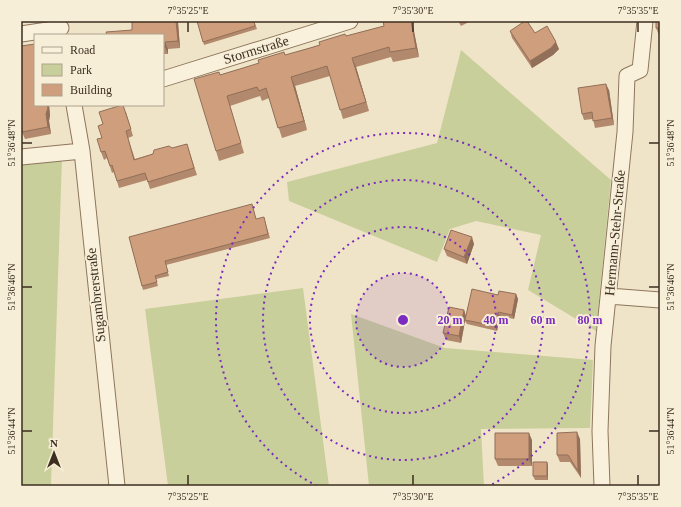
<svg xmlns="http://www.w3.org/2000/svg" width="681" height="507" font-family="'Times New Roman',serif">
	<rect width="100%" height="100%" fill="#f0e4c8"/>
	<path fill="#c9cf9b" d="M461,50L611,180L596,331L528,290L541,235L476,221L450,229L437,262L289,201L287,182L437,143Z
		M62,159L51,486H21V163Z
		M303,288L329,486H168L145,309Z
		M351,314L445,348L593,360L590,428L481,429L484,486H369Z"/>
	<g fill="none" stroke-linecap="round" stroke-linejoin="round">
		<g stroke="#8d765c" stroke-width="17">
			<path id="minor" d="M21,34L61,28
				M163,79L350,21
				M74,105L82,151L117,486
				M21,157L82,151
				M609,296L660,300
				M602,486L600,431L603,346L625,132L627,76L640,70L645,21"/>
		</g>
		<use href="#minor" stroke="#faf1dc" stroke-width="15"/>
	</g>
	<path fill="#b2896c" d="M144,21H178L180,48L168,49V54H163V35H107L132,30Z
		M197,21H254L257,29L204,45Z
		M383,21H412L419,57L393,62L391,57L356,67L369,111L343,119L330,76L295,86L307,130L282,138L269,98L262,101L260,96L230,106L244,153L219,161L216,151L220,75L310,48L346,36L384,26Z
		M458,21H471L461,26Z
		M660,21V35H659L656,28Z
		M510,31L535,33L559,49L553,55L532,68L512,38Z
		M609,90L614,125L595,128L593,119L584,120L582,114Z
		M35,105H49L50,115L49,121L51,134L25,139L22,132Z
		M126,112L133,136L128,138L135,159L187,144L197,175L150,189L147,180L119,188L114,172L112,173L107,158L104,160L101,152L103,124Z
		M253,208L256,219L265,221L270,238L166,265L169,276L156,279L158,286L143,290L129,237Z
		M474,244L467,264L447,256L444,249Z
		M516,294L518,299L514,319L500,316L497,331L467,324L465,321L461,343L446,340L443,333L464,310L466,316L498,295Z
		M580,439L581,478L570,462H560L557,455Z
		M532,440V466H498L495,459Z
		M547,462L548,466V480H535L533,476Z"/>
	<path fill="#916f58" d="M176,21H178V23L180,48L178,41Z
		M411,21H412L419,57L416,48Z
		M165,42L168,49V54L165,47Z
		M556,42L559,49L553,55L532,68L530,61Z
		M352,58L356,67L369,111L366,102Z
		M291,77L295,86L307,130L304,121Z
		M606,84L609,90L614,125L612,118Z
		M47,105H49L50,115L49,121L51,134L48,127L46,114Z
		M472,237L474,244L467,264L464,257Z
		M516,294L518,299L514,319L512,315Z
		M464,310L466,317L465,320V321L461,343L459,336Z
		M498,312L500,316L497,331L495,326Z
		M577,432L580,439L581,478L578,471Z
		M529,433L532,440V466L529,459Z
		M547,462L548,466V480L547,476Z"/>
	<path fill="#cf9f7d" stroke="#916f58" d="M144,21H176L178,41L165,42V47H163V35H103H107L106,32L132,30V22Z
		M197,21H254L255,26L203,42Z
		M383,21H411L416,48L390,52L389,47L352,58L366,102L340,110L327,66L291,77L304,121L278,128L266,88L259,91L257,87L227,96L241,143L216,151L194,79L219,72L220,75L243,68L259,63L258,60L284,52L285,55L310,48L320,45L319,42L345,34L346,36L384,26Z
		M525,21H527L535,33L547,26L556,42L551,48L530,61L510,31Z
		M656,21H660V28H656Z
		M35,44V105H47L48,108L46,114L48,127L22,132L21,124V46Z
		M606,84L612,118L593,121L592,112L582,114L578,88Z
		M122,105H123L131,129L126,131L134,160L153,154L154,150L169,146L172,148L187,144L194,168L148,182L145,173L117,181L112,165L110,166L105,151L101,152L97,139L102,138L98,126L103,124L99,112Z
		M252,204L256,219L264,217L268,234L165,261L168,272L155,276L157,282L142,286L129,237Z
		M451,230L472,237L464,257L444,249Z
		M472,289L498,295L499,291L516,294L512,315L498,312L495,326L465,320Z
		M449,307L464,310L459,336L443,333Z
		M577,432L578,471L568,455H557V433Z
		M495,433H529V459H495Z
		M533,462H547V476H533Z"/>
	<path fill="none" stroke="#3d2e20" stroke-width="1.5" d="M188,22V32M413,22V32M638,22V32M22,143H32M649,143H659M22,287H32M649,287H659M22,431H32M649,431H659M188,475V485M413,475V485M638,475V485"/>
	<circle cx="403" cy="320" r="47" fill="#7b2cbf" fill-opacity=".12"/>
	<g fill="none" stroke="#7b2cbf" stroke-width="2" stroke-dasharray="2 4">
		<circle cx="403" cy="320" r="47"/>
		<circle cx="403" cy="320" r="93"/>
		<circle cx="403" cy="320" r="140"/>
		<path d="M317 486A187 187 0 1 1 489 486"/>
	</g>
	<g text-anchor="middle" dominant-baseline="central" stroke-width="4" stroke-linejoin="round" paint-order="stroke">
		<g font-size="14" fill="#3d2e20" stroke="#f7eed8">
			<text transform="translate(256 50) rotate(-17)">Stormstraße</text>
			<text transform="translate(615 233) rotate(-85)">Hermann-Stehr-Straße</text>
			<text transform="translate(96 295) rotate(-96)">Sugambrerstraße</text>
		</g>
	</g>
	<circle cx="403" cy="320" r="6" fill="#7b2cbf" stroke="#f7eed8" stroke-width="2"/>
	<g font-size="12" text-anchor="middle" font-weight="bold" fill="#7b2cbf" stroke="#f7eed8" stroke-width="4" stroke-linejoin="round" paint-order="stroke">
		<text x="450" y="324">20 m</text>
		<text x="496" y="324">40 m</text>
		<text x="543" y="324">60 m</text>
		<text x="590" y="324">80 m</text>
	</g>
	<rect width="681" height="507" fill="none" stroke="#f7eed8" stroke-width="44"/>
	<rect x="34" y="34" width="130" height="72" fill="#f7eed8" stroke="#ada18e"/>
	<rect x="42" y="47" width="20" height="6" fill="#faf1dc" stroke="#ada18e"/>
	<text x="70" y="54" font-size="12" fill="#3d2e20">Road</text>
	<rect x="42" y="64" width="20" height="12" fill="#c9cf9b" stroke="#ada18e"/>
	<text x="70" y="74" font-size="12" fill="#3d2e20">Park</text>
	<rect x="42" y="84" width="20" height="12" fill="#cf9f7d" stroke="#ada18e"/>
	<text x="70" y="94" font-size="12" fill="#3d2e20">Building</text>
	<g transform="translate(54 453)" stroke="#f7eed8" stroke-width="3" paint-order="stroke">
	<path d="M0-3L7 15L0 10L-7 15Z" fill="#3d2e20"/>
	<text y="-6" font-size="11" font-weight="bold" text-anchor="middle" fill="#3d2e20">N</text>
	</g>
	<rect x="22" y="22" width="637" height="463" fill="none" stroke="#3d2e20" stroke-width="1.5"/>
	<g font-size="10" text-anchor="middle" fill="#3d2e20">
		<text x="188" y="14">7°35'25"E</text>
		<text x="413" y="14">7°35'30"E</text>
		<text x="638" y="14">7°35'35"E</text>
		<text transform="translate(11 143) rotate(-90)" y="4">51°36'48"N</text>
		<text transform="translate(670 143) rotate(-90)" y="4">51°36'48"N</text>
		<text transform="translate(11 287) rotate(-90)" y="4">51°36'46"N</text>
		<text transform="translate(670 287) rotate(-90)" y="4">51°36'46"N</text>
		<text transform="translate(11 431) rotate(-90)" y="4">51°36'44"N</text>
		<text transform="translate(670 431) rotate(-90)" y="4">51°36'44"N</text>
		<text x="188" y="500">7°35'25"E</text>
		<text x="413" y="500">7°35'30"E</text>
		<text x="638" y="500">7°35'35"E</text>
	</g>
</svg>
